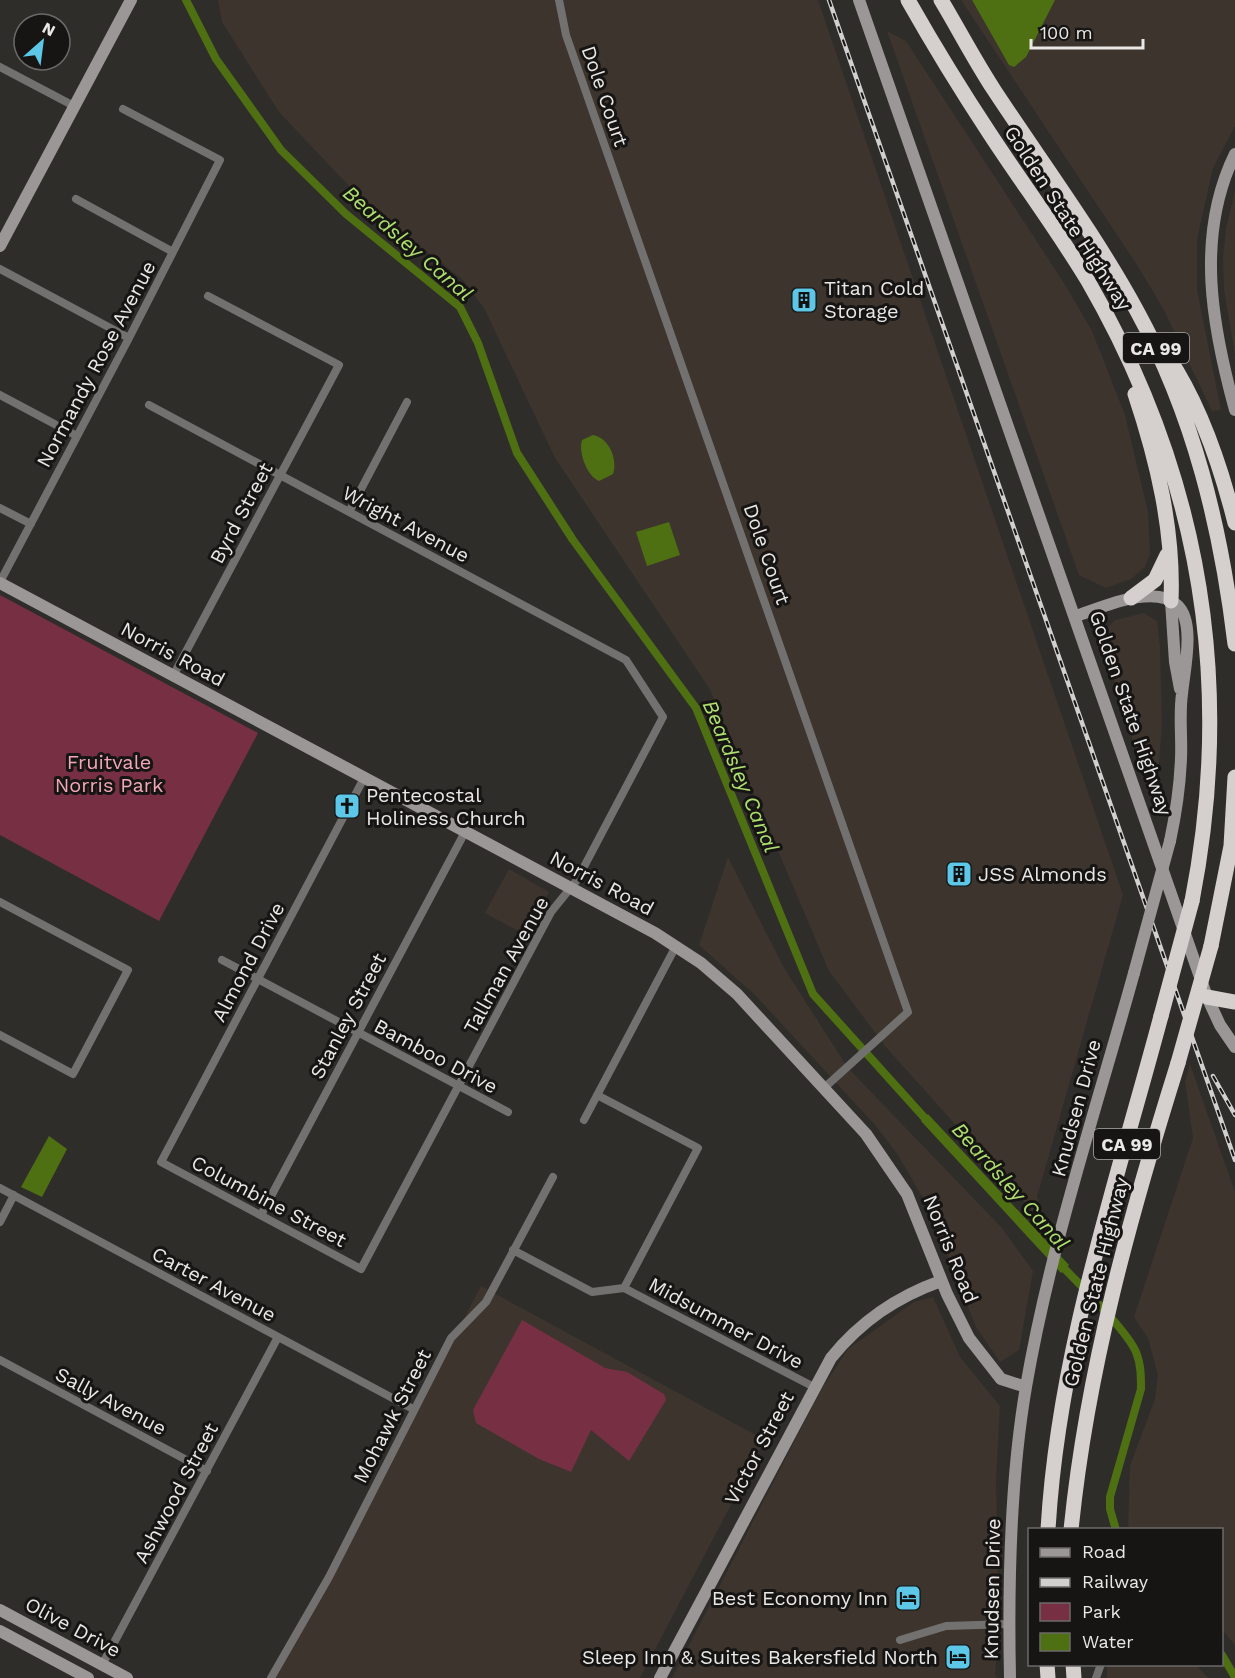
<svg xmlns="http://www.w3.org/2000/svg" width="1235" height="1678" font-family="'Work Sans',sans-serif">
	<rect width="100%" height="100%" fill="#2f2d2a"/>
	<path fill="#3c342d" d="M218,0H818L1123,895L1037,1197L1049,1229L885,1046L829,971L709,688L555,458L484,308L463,280L389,222L350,187L279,112L222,22Z
		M961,0H1235V126L1213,168L1197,239V290L1221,410L1212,411L1164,310L1137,265Z
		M887,31L906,41L1064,283L1092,331L1125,415L1148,512L1150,554L1145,567L1131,579L1106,588L1079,575Z
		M1235,191V355L1224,290L1223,257L1226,229Z
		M1144,613L1157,621L1160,647L1162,725L1155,813L1104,646V631L1115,620Z
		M728,857L784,968L848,1068L1002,1228L1033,1271L1019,1350L1000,1362L976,1327L928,1207L898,1155L876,1126L755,995L699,945Z
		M509,869L549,892L526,935L485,913Z
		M1190,1064L1235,1192V1645L1222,1630V1530H1131L1128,1526L1130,1466L1155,1399L1158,1375L1148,1338L1134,1317L1193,1138L1185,1081Z
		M481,1286L765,1440L640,1678H276Z
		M933,1297L960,1357L1000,1406L996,1479L998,1563L997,1607L990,1615L991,1633L998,1641L995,1675L998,1678H672L821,1390L848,1349L914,1302Z
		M1107,1665H1196L1208,1678H1107Z"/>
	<path fill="#773043" d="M0,595L258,733L159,921L0,835Z
		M522,1320L605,1368L627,1372L664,1394L666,1400L629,1461L591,1430L571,1472L539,1459L476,1423L473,1410Z"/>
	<path fill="#4e7013" d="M972,0H1055L1026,57L1014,67L1009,65Z
		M593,435C609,438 618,459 613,474L599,481C587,476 578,452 582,440Z
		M669,522L680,555L647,566L636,532Z
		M928,1114L1069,1265L1061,1273L921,1121Z
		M49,1136L67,1149L42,1197L21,1187Z"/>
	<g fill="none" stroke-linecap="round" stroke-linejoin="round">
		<path stroke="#4e7013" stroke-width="8" d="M186,0L216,59L281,150L346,214L460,307L478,343L517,453L573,540L696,708L813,994L931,1125
			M1058,1262C1077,1282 1126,1329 1136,1352C1141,1364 1141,1377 1141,1389L1110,1497V1509L1116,1530
			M1222,1655L1235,1677"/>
		<path stroke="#737170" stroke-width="8" d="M559,0L566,35L908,1012L824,1088
			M0,67L74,106
			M76,199L173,252
			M0,269L129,338
			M0,395L77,436
			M149,405L626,660L663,717L577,880L551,912L361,1269L161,1162L364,778
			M0,508L31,524
			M349,512L407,402
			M0,582L129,338L220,160L123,109
			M173,676L339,365L208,296
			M0,902L128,970L73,1074L0,1035
			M222,960L508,1112
			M597,1095L698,1148L624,1288
			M584,1120L676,946
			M0,1188L413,1409
			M261,1215L465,832
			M0,1222L14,1195
			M513,1250L592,1292L624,1288
			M624,1288L814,1387
			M0,1360L207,1471
			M900,1640L946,1626L1010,1624
			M102,1665L278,1337
			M271,1678L329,1577L451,1338L486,1302L553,1177
			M1096,1678L1101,1664"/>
		<path stroke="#9b9796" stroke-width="12" d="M859,0L1207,997L1220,1025L1235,1047
			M1235,154C1195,236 1212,326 1235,410
			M0,246L131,0
			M0,583L655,933L701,963L737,994L866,1134L907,1194L947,1294L969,1338L1001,1379L1026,1387
			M1171,601L1175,662L1180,689
			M1076,616C1101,608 1154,583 1177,605C1196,622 1184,671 1182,694C1179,715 1182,737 1181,758C1180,786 1176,813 1170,841
			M0,1610L127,1678
			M0,1631L88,1678
			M660,1678L831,1358C861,1321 896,1297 941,1281
			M1010,1678C1008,1584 1010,1480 1026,1387C1050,1247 1096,1110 1134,973"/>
		<path stroke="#d5d0ce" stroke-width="15" d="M908,0C934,46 961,90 990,134C1022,183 1058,231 1088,281C1200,475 1235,681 1192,901
			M941,0C959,30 975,61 994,90C1042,163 1095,234 1137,311C1194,415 1221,528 1235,644
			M1168,357C1200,405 1221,467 1235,523
			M1135,394C1157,460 1174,530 1171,601
			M1131,598L1155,580L1167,555
			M1211,946L1231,846L1235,777
			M1207,997L1235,1002
			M1048,1530C1058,1353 1116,1185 1161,1016
			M1071,1530C1087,1370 1130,1216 1178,1063
			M1047,1664L1048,1678
			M1073,1664L1074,1678"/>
		<g stroke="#d2d0ce" stroke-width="4.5">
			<path id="rail" d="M829,0L1235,1160
				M1213,1076L1235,1115"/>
		</g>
		<use href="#rail" stroke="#161514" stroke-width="2" stroke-dasharray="7" stroke-linecap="butt"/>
		<path stroke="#9b9796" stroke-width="12" d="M1134,973L1170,841"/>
		<path stroke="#d5d0ce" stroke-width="15" d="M1161,1016L1192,901
			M1178,1063L1211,946"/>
	</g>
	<defs>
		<g id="building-square" transform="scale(1.35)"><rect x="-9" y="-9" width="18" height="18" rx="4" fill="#5cc7e7" stroke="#161514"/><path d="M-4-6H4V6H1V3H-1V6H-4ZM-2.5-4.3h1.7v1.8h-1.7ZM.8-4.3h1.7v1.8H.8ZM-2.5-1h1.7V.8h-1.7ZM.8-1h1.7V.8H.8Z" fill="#111"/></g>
		<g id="church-square" transform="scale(1.35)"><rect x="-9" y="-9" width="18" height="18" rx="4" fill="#5cc7e7" stroke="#161514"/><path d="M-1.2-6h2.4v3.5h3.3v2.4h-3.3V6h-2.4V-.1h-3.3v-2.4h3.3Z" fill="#111"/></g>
		<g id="hotel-square" transform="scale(1.35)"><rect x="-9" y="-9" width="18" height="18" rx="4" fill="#5cc7e7" stroke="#161514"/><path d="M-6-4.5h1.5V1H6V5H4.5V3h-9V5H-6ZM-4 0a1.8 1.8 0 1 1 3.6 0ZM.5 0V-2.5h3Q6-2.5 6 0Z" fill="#111"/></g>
	</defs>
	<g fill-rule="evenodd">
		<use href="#building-square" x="804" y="300"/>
		<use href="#church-square" x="347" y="806"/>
		<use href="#building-square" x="959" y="874"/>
		<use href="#hotel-square" x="908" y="1598"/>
		<use href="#hotel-square" x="958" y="1657"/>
	</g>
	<g text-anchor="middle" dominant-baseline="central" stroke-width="6" stroke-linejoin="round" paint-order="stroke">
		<g fill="#161514" stroke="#aaa9a7" stroke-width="1.5">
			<rect x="1123" y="333" width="66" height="30" rx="4.5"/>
			<rect x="1094" y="1129" width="66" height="30" rx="4.5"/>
		</g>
		<g font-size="18" font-weight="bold" fill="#eae8e6">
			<text x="1156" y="348">CA 99</text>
			<text x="1127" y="1144">CA 99</text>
		</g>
		<g font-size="20" fill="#eae8e6" stroke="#161514">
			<text transform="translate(605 96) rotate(71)">Dole Court</text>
			<text transform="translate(1068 218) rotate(57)">Golden State Highway</text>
			<text transform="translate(96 364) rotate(-62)">Normandy Rose Avenue</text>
			<text transform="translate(241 513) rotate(-62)">Byrd Street</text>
			<text transform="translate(406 524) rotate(28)">Wright Avenue</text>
			<text transform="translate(767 554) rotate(71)">Dole Court</text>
			<text transform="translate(173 654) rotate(28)">Norris Road</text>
			<text transform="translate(1131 713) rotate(71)">Golden State Highway</text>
			<text transform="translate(602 883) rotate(28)">Norris Road</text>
			<text transform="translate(248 962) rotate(-62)">Almond Drive</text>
			<text transform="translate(506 965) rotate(-61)">Tallman Avenue</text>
			<text transform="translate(348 1016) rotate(-62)">Stanley Street</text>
			<text transform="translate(436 1056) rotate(28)">Bamboo Drive</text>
			<text transform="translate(1076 1108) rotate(-75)">Knudsen Drive</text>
			<text transform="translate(269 1201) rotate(28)">Columbine Street</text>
			<text transform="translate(951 1249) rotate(68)">Norris Road</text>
			<text transform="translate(1096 1282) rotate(-76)">Golden State Highway</text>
			<text transform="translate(214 1284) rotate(28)">Carter Avenue</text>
			<text transform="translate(726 1323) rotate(28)">Midsummer Drive</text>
			<text transform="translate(111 1401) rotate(28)">Sally Avenue</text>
			<text transform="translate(392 1416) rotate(-63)">Mohawk Street</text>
			<text transform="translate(759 1448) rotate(-62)">Victor Street</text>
			<text transform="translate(176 1493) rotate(-62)">Ashwood Street</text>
			<text transform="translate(992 1589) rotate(-89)">Knudsen Drive</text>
			<text transform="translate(73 1627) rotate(28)">Olive Drive</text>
		</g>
		<g font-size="20" fill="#eae8e6" stroke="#161514" text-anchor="start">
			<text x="824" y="288">Titan Cold<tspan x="824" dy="23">Storage</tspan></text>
			<text x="366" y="795">Pentecostal<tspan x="366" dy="23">Holiness Church</tspan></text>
			<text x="978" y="874">JSS Almonds</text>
			<text x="888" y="1598" text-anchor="end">Best Economy Inn</text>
			<text x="938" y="1657" text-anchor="end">Sleep Inn &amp; Suites Bakersfield North</text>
		</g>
		<g font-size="20" fill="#f3a7b6" stroke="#161514">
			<text x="109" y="762">Fruitvale<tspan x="109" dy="23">Norris Park</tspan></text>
		</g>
		<g font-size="21" font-style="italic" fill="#afe06e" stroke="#161514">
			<text transform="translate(408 243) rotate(41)">Beardsley Canal</text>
			<text transform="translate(741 776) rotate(67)">Beardsley Canal</text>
			<text transform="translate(1011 1186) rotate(48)">Beardsley Canal</text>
		</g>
	</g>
	<rect x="1028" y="1528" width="195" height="138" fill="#161514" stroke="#6b6968" stroke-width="1.5"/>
	<rect x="1040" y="1548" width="30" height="9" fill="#9b9796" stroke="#6b6968" stroke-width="1.5"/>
	<text x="1082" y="1558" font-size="18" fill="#eae8e6">Road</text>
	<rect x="1040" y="1578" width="30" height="9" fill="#d2d0ce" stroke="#6b6968" stroke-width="1.5"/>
	<text x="1082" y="1588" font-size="18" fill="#eae8e6">Railway</text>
	<rect x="1040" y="1603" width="30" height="18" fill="#773043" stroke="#6b6968" stroke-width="1.5"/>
	<text x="1082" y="1618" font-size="18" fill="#eae8e6">Park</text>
	<rect x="1040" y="1633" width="30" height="18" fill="#4e7013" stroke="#6b6968" stroke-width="1.5"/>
	<text x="1082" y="1648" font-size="18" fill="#eae8e6">Water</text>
	<g transform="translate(42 42) rotate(28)"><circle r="28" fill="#161514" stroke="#6b6968" stroke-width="1.5"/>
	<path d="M0-4.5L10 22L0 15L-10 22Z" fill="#5cc7e7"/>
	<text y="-9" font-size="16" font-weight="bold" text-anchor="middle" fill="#eae8e6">N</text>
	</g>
	<path d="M1031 39v9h112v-9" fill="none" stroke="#eae8e6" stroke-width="3"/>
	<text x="1040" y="39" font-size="18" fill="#eae8e6" stroke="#161514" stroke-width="4.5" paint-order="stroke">100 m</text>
</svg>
